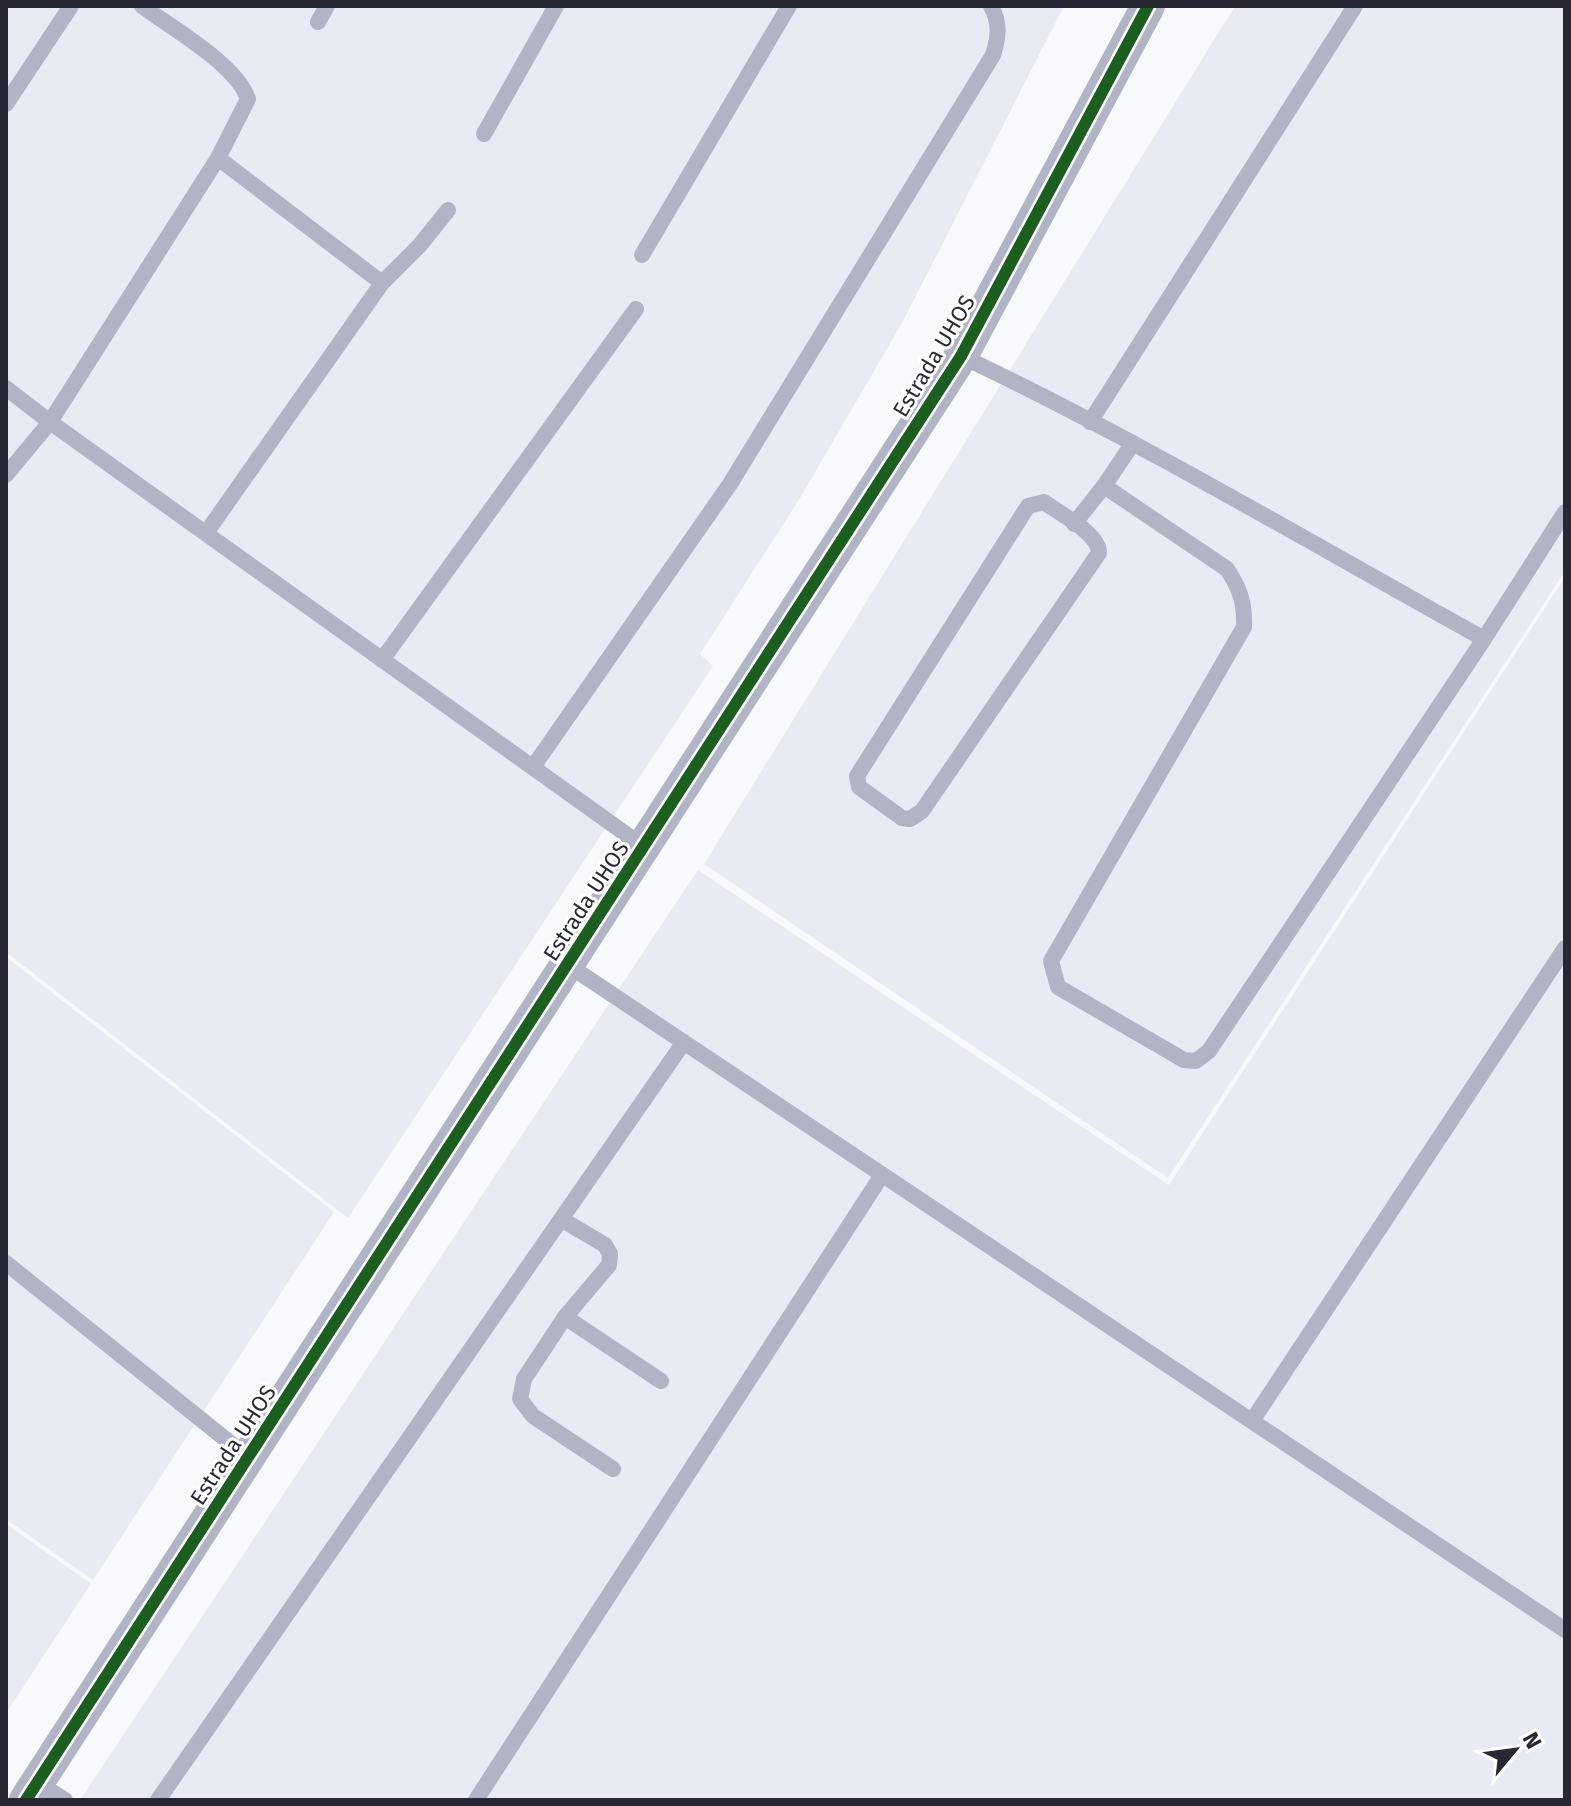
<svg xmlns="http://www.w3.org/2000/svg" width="1571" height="1806" font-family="'Fira Sans',sans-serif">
	<rect width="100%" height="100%" fill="#f8f9fd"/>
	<path fill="#e8eaf4" d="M6,6H1064L902,323L800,498L700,654L713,666L348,1218L6,952Z
		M1235,6H1565V571L1168,1178L704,864Z
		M1565,577V1800H80L698,870L1169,1185Z
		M6,957L334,1212L93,1580L6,1519Z
		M6,1524L91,1584L6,1713Z"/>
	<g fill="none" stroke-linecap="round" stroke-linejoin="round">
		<path stroke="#b1b4c5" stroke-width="16" d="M318,22L327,6
			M6,104L71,6
			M484,134L556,6
			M218,158L382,283
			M642,255L789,6
			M961,356C1140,441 1311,543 1484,639L1565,512
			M6,388L50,422L644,847
			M1090,422L1355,6
			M1133,443L1104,486L1227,569C1240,589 1245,603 1244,627L1051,961L1058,987L1184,1060L1196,1061L1209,1051L1484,639
			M6,475L50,422L218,158L248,99C237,65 172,28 142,6
			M1044,502C1060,514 1099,533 1099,553L922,811L910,819L902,818L859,787L857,776L1028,506Z
			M1074,524L1104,486
			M206,533L382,283L420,245L448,210
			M382,660L636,309
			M533,767L730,484L993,55C999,36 1000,23 991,6
			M568,965L1565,1630
			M561,1219L605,1245L610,1254L609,1265L565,1317L524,1379L520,1399L533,1416L613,1469
			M6,1263L249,1458
			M565,1317L661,1381
			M1252,1421L1565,948
			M38,1783L65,1800
			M158,1800L684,1042
			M476,1800L882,1175"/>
		<path stroke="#b1b4c5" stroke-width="34" d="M26,1800L961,356L1148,6"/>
		<g stroke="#fff" stroke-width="17">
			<path id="cycleway" d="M26,1800L961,356L1148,6"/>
		</g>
		<use href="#cycleway" stroke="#1b5e20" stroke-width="12"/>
	</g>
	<g text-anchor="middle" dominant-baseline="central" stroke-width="6" stroke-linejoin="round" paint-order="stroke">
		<g font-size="22" fill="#272833" stroke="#fff">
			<text transform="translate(934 356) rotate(-59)">Estrada UHOS</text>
			<text transform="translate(586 901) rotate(-57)">Estrada UHOS</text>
			<text transform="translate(233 1445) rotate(-57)">Estrada UHOS</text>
		</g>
	</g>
	<rect width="1571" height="1806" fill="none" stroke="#272833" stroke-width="16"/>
	<g transform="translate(1515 1750) rotate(61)" stroke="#ffffff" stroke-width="6" paint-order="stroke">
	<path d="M0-6L14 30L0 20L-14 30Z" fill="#272833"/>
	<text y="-12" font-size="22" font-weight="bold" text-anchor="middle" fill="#272833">N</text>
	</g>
</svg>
